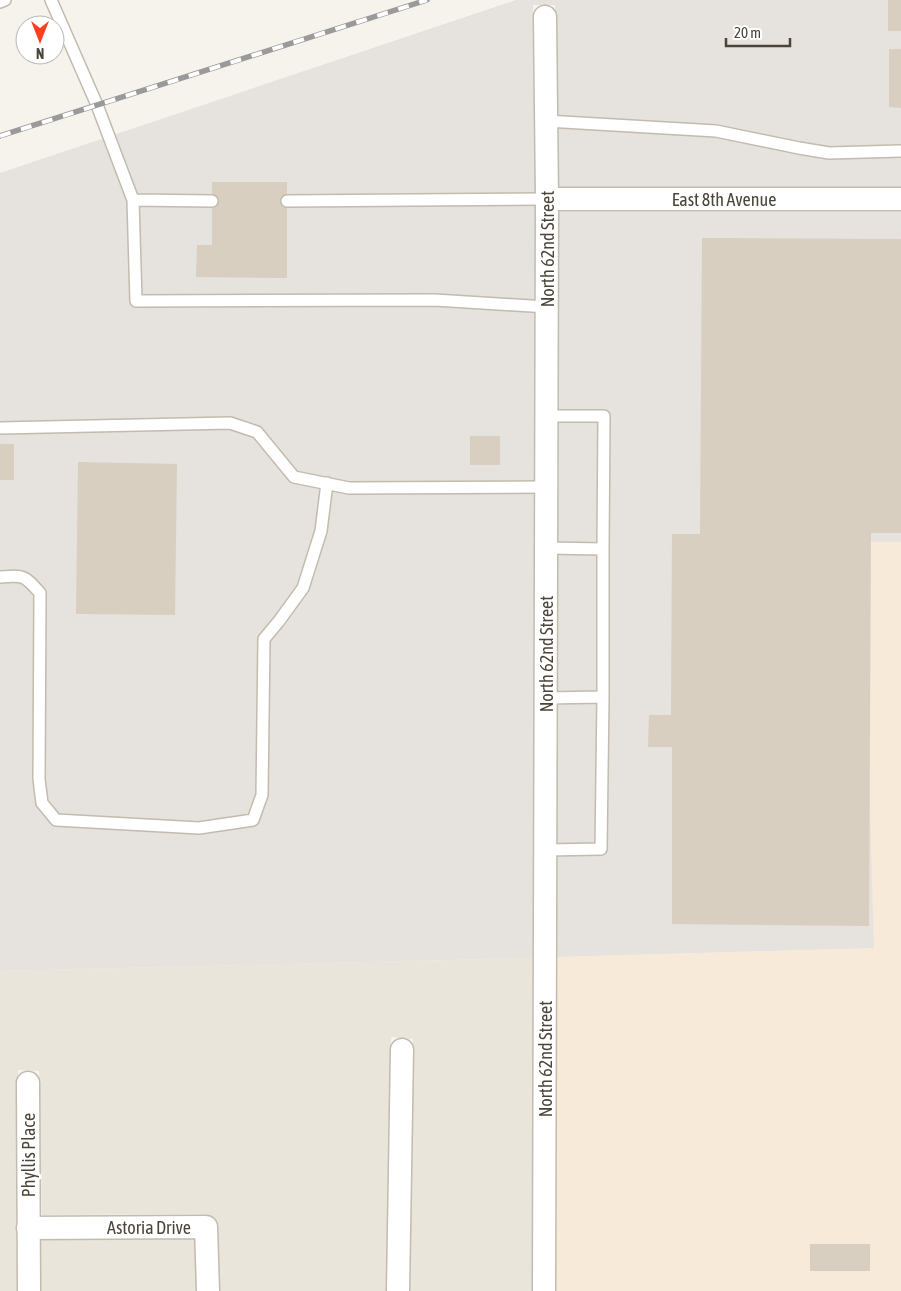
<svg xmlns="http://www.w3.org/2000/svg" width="901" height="1291" font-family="'Asap Condensed',sans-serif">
	<rect width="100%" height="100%" fill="#f6f3ec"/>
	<path fill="#eae5da" d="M534,958L533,1291H409L413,1039L391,1037L387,1291H219L217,1226L206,1214L42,1215L39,1071L18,1070V1291H0V971Z
		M196,1239L197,1291H40L39,1240Z"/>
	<path fill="#f7ead8" d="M863,542H901V1291H555L556,957L874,948Z"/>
	<path fill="#e6e2dd" d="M516,0H901V187H558L555,5H533L536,199L534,958L0,971V173Z
		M559,212H901V542H863L874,948L556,957Z"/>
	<path fill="#d8cfc1" d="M888,0H901V31H888Z
		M889,49H901V108L889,107Z
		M212,182H287V278L196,277L197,245H212Z
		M702,238L901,239V533H871L869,926L672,924V747H648L649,715H671L672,534H700Z
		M470,436H500V465H470Z
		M0,444H14V480H0Z
		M78,462L177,464L175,615L76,614Z
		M810,1244H870V1271H810Z"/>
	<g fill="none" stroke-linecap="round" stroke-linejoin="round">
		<g stroke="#c2bbae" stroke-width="14">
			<path id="lane" d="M51,0L97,105L133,200L212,201
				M0,2L5,0
				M546,121L716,131L799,148L829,153L901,151
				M133,200L136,301L435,300L547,307
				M287,201L547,199
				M0,428L230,423L257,432L294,477L349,488L547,487
				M547,548L603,549L604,416H547
				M0,577C24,575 24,575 40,593L39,779L42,803L56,820L199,828L253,820L262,795L264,639L279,621L303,588L321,531L327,483
				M546,698L603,697V549
				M546,850L601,849L603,697"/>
		</g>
		<g stroke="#c2bbae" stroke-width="25">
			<path id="street" d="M547,199H901
				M28,1083L29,1291
				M28,1228L206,1227L208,1291
				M398,1291L402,1050
				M544,1291L547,199L545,17"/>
		</g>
		<use href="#lane" stroke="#fff" stroke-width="11"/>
		<use href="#street" stroke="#fff" stroke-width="22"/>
		<g stroke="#9a9a9a" stroke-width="5.5">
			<path id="rail" d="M0,136L427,0"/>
		</g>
		<use href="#rail" stroke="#fff" stroke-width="4" stroke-dasharray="11" stroke-linecap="butt"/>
	</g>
	<g text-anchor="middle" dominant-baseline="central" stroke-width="5" stroke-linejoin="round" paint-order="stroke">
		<g font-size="18" fill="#4b4439" stroke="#fff">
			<text x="724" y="199">East 8th Avenue</text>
			<text transform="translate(547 249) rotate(-90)">North 62nd Street</text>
			<text transform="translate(546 654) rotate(-90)">North 62nd Street</text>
			<text transform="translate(545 1059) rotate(-90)">North 62nd Street</text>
			<text transform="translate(28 1155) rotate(-90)">Phyllis Place</text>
			<text x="149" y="1227">Astoria Drive</text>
		</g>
	</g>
	<g transform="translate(40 40) rotate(180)"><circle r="24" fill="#ffffff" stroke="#b7b4b0"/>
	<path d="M0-4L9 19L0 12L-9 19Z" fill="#fc3f1d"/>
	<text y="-8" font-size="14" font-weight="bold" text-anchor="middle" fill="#4b4439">N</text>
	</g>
	<path d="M726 38v8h64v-8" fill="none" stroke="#4b4439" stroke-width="2.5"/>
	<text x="734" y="38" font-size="15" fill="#4b4439" stroke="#ffffff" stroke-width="4" paint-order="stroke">20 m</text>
</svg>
